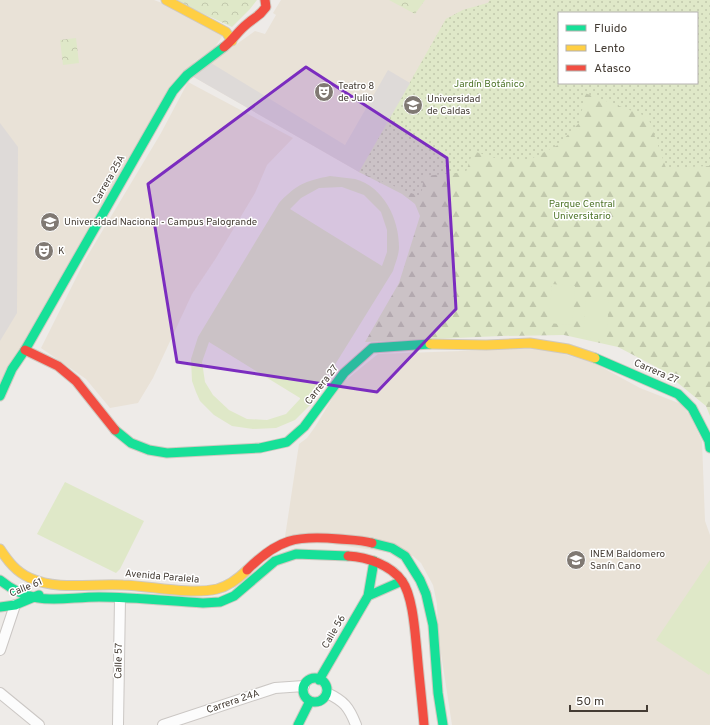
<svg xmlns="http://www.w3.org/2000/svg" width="710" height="725" font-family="Overpass,sans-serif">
	<defs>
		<pattern id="forest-firs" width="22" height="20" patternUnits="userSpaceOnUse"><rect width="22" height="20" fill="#dfe8c8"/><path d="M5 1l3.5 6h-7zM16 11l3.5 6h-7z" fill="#c1c8ac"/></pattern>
		<pattern id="park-crowns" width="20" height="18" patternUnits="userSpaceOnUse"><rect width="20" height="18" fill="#dfe8c8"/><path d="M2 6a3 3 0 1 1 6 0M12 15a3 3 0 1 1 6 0" fill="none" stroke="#c1c8ac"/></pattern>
		<pattern id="garden-dots" width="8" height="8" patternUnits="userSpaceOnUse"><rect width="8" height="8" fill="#dfe8c8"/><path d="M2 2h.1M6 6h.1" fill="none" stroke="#c1c8ac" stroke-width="1.8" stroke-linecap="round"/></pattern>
	</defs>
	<rect width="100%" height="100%" fill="#eeebe8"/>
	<path fill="#e9e2d7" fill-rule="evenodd" d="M0,0H154L162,3L223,35L215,47L194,62L0,394Z
		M281,0H710V166L421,197L359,172L192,76L255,31L265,34L276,15L273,13ZM559,13H697V83H559Z
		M188,82L293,138L267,165L255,193L216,258L192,294L153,378L138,403L110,408L86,379L41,348L85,260L161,133Z
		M543,348L594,363L640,388L681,404L690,416L702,441L705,521L710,535V725H452L438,634L437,604L433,585L421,563L413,556L285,537L299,444L307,438L315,427L341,384L378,354Z"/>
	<path fill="url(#forest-firs)" fill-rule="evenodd" d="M490,0H710V416L706,406L662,370L618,347L564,335L501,336L365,342L399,283L420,216L415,204L402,194L359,172L446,19L463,10L488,3ZM559,13H697V83H559Z"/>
	<path fill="url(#park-crowns)" d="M174,0H257L250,9L232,27Z
		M389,0H425L415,14Z
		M76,38L79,63L63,65L60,40Z"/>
	<path fill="url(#garden-dots)" fill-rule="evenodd" d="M490,0H710V166L666,168L648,117L585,93L580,122L558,145L531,159L504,161L473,151L466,172L424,176L421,197L359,172L446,19L463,10L488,3ZM559,13H697V83H559Z"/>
	<path fill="#dfe8c8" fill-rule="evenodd" d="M330,176C338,177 347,178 355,179C384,187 399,219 399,247C399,255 395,264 393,271L310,405L295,420L276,428L253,429L232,426L214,415L200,401L196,392L192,381L191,359L198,337L279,203C297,184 305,181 330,176ZM342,187L364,195L381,212L387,230V252L382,266L290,209L301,198L319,188ZM209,342L300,398V399L286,414L267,420L247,419L229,410L213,395L205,382L202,362Z
		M552,284L575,286L572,325L548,323Z
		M586,298L609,300L606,341L583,337Z
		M65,482L144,521L120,569L116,573L37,534Z
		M710,560V673L709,675L656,640Z"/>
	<path fill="#dedad8" d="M211,63L345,145L388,70L410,83L359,172L192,76Z
		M0,123L18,147L17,313L0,341Z"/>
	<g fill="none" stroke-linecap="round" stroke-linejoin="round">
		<g stroke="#cbc7c4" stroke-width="12">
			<path id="street" d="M0,650L15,605
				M0,693L39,725
				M327,693C344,701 349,707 356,725
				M118,725L120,598
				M163,725L275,688L304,686"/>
		</g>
		<g stroke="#cfc9c0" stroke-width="11">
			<path id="fast" d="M595,358L678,394L692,408L709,441L710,448
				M0,396L12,369L25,350L173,91L187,75L224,47
				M115,430L131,443L149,450L167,453L260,448L287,442L304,427L344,373L372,348L430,344
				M372,543L392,548L405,556L420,580L426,594L433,625L438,693L443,725
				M0,580C34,608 61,597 99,597C134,597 168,601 203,603L220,602L234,596L275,561L296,554L348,556
				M368,596L402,581
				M0,607L15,605L39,595
				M303 690a12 12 0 1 1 24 0a12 12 0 1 1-24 0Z
				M319,680L368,596L374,561
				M298,725L310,701"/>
		</g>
		<g stroke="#cfc9c0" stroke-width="11">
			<path id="slow" d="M166,0L226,32L232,41
				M430,344L486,345L530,343L568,349L595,358
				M0,549C8,561 16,572 30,578C58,591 93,583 123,585C151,586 190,595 217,589C229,586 239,578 247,570"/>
		</g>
		<g stroke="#cfc9c0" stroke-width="11">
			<path id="jam" d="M224,47C233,40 238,31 247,24C256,16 258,18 266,7L265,0
				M25,350L58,366L76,381L115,430
				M348,556C367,557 391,565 402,581C413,596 415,633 417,652C419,676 422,701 424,725
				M247,570C278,539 296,535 339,539C350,540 361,540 372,543"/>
		</g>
		<use href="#street" stroke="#fcfcfc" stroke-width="10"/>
		<use href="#fast" stroke="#16e098" stroke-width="9"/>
		<use href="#slow" stroke="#ffcf43" stroke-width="9"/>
		<use href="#jam" stroke="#f24e42" stroke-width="9"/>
	</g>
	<path fill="#7b2cbf" fill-opacity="0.2" stroke="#7b2cbf" stroke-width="3" stroke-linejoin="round" d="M306,67L447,158L456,309L377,392L177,362L148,184Z"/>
	<defs>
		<g id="theatre-disc" transform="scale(1)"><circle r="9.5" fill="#807973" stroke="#fff"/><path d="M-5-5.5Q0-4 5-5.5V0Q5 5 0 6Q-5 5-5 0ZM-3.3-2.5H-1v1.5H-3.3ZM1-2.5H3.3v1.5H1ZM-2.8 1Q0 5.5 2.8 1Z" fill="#fff"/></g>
		<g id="university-disc" transform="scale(1)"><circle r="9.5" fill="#807973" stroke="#fff"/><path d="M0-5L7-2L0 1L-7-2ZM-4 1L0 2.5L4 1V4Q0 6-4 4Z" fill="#fff"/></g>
		<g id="school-disc" transform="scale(1)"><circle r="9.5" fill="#807973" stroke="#fff"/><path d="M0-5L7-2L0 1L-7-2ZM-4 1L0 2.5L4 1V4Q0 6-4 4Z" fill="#fff"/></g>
	</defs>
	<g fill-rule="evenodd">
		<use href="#theatre-disc" x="324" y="92"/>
		<use href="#university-disc" x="413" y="105"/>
		<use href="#university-disc" x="50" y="222"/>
		<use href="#theatre-disc" x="44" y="251"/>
		<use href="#school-disc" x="576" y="560"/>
	</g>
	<g text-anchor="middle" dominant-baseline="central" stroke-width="3" stroke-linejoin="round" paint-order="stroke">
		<g font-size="10" fill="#4e7429" stroke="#fff">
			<text x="489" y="84">Jardín Botánico</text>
			<text x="582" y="204">Parque Central<tspan x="582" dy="12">Universitario</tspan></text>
		</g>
		<g font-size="10" fill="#443c34" stroke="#fff" text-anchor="start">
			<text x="338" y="86">Teatro 8<tspan x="338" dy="12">de Julio</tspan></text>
			<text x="427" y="99">Universidad<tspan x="427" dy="12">de Caldas</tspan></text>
			<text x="64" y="222">Universidad Nacional - Campus Palogrande</text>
			<text x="58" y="251">K</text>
			<text x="590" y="554">INEM Baldomero<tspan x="590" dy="12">Sanín Cano</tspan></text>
		</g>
		<g font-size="10" fill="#443c34" stroke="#fff">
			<text transform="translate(109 180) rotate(-60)">Carrera 25A</text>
			<text transform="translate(656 372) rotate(23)">Carrera 27</text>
			<text transform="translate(322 385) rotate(-52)">Carrera 27</text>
			<text transform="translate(162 577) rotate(5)">Avenida Paralela</text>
			<text transform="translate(26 588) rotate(-22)">Calle 61</text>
			<text transform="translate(334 632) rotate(-60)">Calle 56</text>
			<text transform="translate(119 661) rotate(-89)">Calle 57</text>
			<text transform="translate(233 702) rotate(-19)">Carrera 24A</text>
		</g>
	</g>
	<rect x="558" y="12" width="140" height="72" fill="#ffffff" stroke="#b4b1ae"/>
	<rect x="566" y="25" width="20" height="6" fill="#16e098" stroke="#b4b1ae"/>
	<text x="594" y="32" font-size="12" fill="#443c34">Fluido</text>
	<rect x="566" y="45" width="20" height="6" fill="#ffcf43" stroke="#b4b1ae"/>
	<text x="594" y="52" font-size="12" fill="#443c34">Lento</text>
	<rect x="566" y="65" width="20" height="6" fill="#f24e42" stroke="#b4b1ae"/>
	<text x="594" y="72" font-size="12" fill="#443c34">Atasco</text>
	<path d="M570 705v6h77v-6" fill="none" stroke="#443c34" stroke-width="2"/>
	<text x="576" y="705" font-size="12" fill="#443c34" stroke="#ffffff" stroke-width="3" paint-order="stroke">50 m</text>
</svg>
